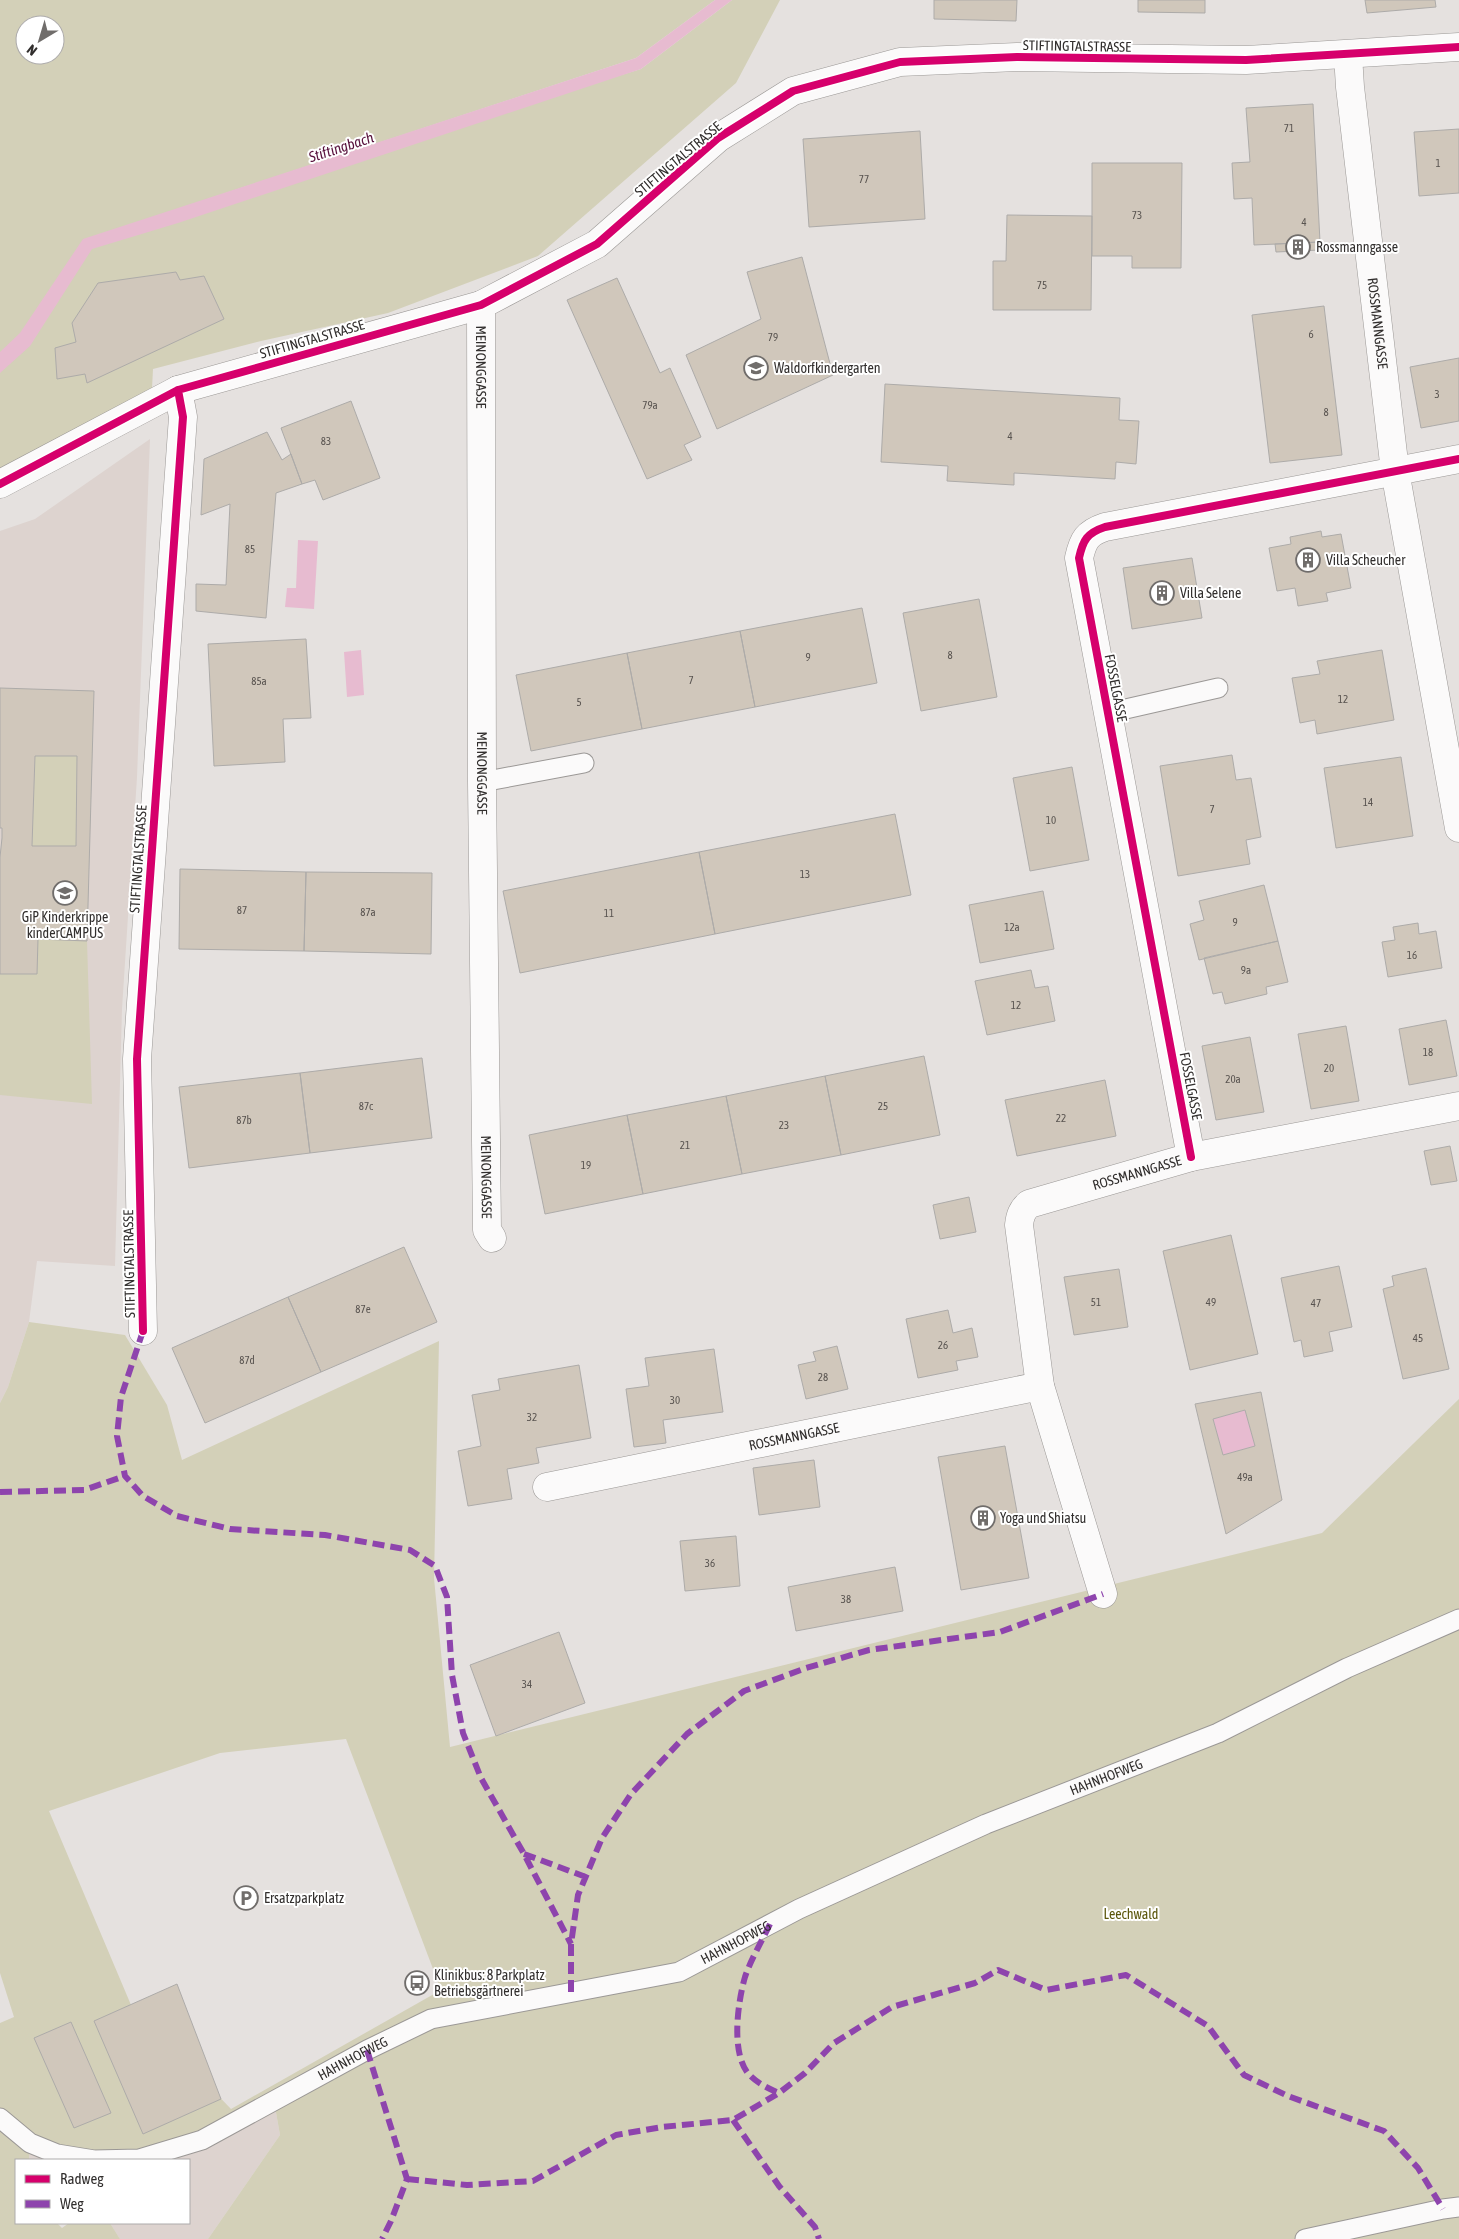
<svg xmlns="http://www.w3.org/2000/svg" width="1459" height="2239" font-family="'Asap Condensed',sans-serif">
	<rect width="100%" height="100%" fill="#e5e1df"/>
	<path fill="#ddd3cf" d="M150,439L137,777L122,1009L115,1266L37,1261L29,1322L8,1387L0,1403V531L35,519Z
		M274,2101L280,2135L208,2239H120L110,2223H189V2160H29L30,2143L57,2154Z"/>
	<path fill="#d3d0b8" fill-rule="evenodd" d="M0,0H715L636,58L159,215L641,69L732,0H780L736,83L538,256L388,313L261,341L153,369L151,408L0,484ZM25,25H55V55H25Z
		M35,756H77L76,846H32Z
		M38,939L87,941L92,1104L0,1095V974Z
		M29,1322L125,1335L167,1405L182,1460L439,1341L434,1578L450,1747L1322,1533L1459,1399V2239H208L280,2135L274,2101L139,2159L30,2143L29,2160H16V2223H57L62,2228L69,2223H110L120,2239H0V2023L14,2017L0,1973V1403L8,1387ZM346,1739L441,1990L231,2109L131,2005L49,1811L220,1753Z"/>
	<path fill="#e7bbd0" d="M715,0H732L641,69L178,223L92,249L30,346L0,373V352L20,333L83,239L636,58Z
		M298,540L318,541L314,609L285,607L287,588H296Z
		M361,650L364,695L347,697L344,652Z
		M1245,1410L1255,1446L1223,1455L1213,1419Z"/>
	<path fill="#d0c7bb" stroke="#adaba9" fill-rule="evenodd" d="M934,0H1017L1016,21L934,19Z
		M1138,0H1205V13L1138,12Z
		M1365,0H1435L1436,7L1367,13Z
		M1313,104L1320,242L1254,245L1252,198L1234,199L1232,163L1250,162L1246,108Z
		M1459,129V193L1419,196L1414,132Z
		M920,131L925,219L809,227L803,139Z
		M1092,163H1182L1181,268H1132V256H1092Z
		M1007,215L1092,216L1091,310H993V261H1006Z
		M1320,242V250L1276,252L1275,244Z
		M802,257L833,375L717,429L686,355L761,319L747,272Z
		M176,272L180,280L204,276L224,319L87,383L85,374L57,379L55,348L76,342L72,323L98,283Z
		M617,278L660,373L670,368L701,437L684,445L692,460L647,479L567,300Z
		M1324,306L1342,455L1270,463L1252,315Z
		M1459,358V421L1421,428L1410,367Z
		M885,384L1120,398L1119,420L1139,421L1136,464L1116,462L1115,479L1014,473V485L947,481L948,466L881,462Z
		M351,401L380,478L323,500L315,480L302,484L281,428Z
		M267,432L282,460L291,454L302,484L276,493L266,618L196,611V584L226,585L230,504L201,515L204,459Z
		M1321,531L1322,537L1341,534L1351,588L1326,593L1328,601L1298,606L1295,588L1277,591L1269,548L1291,544L1290,537Z
		M1192,558L1202,618L1132,629L1123,568Z
		M979,599L997,697L921,711L903,613Z
		M862,608L877,683L755,707L740,631Z
		M740,631L755,707L642,729L627,653Z
		M306,639L311,718L283,719L285,762L214,766L208,644Z
		M1382,650L1394,720L1317,734L1315,720L1300,723L1292,678L1320,674L1317,661Z
		M627,653L642,729L531,751L516,675Z
		M0,688L94,691L87,941L38,939L37,974H0V857L2,838V828H0ZM35,756H77L76,846H32Z
		M1232,755L1236,780L1251,778L1261,837L1246,840L1250,864L1178,876L1160,766Z
		M1401,757L1413,836L1336,848L1324,768Z
		M1072,767L1089,860L1030,871L1013,778Z
		M895,814L911,895L715,934L699,852Z
		M699,852L715,934L520,973L503,891Z
		M180,869L306,872L304,951L179,949Z
		M306,872L432,873L431,954L304,951Z
		M1264,885L1278,941L1199,960L1190,924L1204,920L1199,901Z
		M1043,891L1054,949L980,963L969,905Z
		M1418,923L1419,934L1436,931L1442,968L1388,977L1382,942L1395,940L1393,927Z
		M1278,941L1288,982L1266,987L1267,994L1225,1004L1222,992L1213,994L1204,958Z
		M1031,970L1035,988L1048,986L1055,1021L987,1035L975,981Z
		M1446,1020L1457,1076L1409,1085L1399,1029Z
		M1346,1026L1359,1101L1311,1109L1298,1034Z
		M1250,1037L1264,1112L1216,1120L1202,1046Z
		M924,1056L940,1135L841,1155L825,1076Z
		M422,1058L432,1138L310,1153L300,1073Z
		M300,1073L310,1153L189,1168L179,1087Z
		M825,1076L841,1155L742,1174L726,1096Z
		M1105,1080L1116,1136L1017,1156L1005,1100Z
		M726,1096L742,1174L643,1194L627,1115Z
		M627,1115L643,1194L545,1214L529,1135Z
		M1450,1146L1457,1181L1431,1185L1424,1151Z
		M969,1197L976,1232L940,1239L933,1205Z
		M1231,1235L1258,1354L1190,1370L1163,1251Z
		M404,1247L437,1322L321,1372L288,1297Z
		M1339,1266L1352,1327L1329,1332L1333,1351L1304,1357L1301,1340L1294,1342L1281,1278Z
		M1426,1268L1449,1369L1403,1379L1383,1289L1394,1286L1392,1276Z
		M1119,1269L1128,1327L1074,1335L1064,1277Z
		M288,1297L321,1372L205,1423L172,1348Z
		M948,1310L953,1333L972,1328L978,1357L956,1361L958,1370L918,1378L906,1319Z
		M837,1346L848,1389L806,1399L798,1365L816,1361L813,1352Z
		M714,1349L723,1412L663,1420L666,1443L634,1447L626,1389L649,1386L645,1358Z
		M579,1365L591,1438L536,1448L539,1463L507,1469L512,1499L468,1506L458,1451L481,1446L472,1395L500,1390L498,1379Z
		M1261,1392L1282,1500L1226,1534L1195,1404ZM1245,1410L1255,1446L1223,1455L1213,1419Z
		M1005,1446L1029,1578L961,1590L938,1457Z
		M814,1460L820,1507L759,1515L753,1468Z
		M736,1536L740,1586L685,1591L680,1541Z
		M895,1567L903,1611L796,1631L788,1587Z
		M559,1632L585,1703L496,1736L470,1665Z
		M177,1984L221,2099L143,2134L94,2021Z
		M71,2022L111,2113L74,2128L34,2038Z"/>
	<g fill="none" stroke-linecap="round" stroke-linejoin="round">
		<g stroke="#9b9896" stroke-width="21">
			<g id="service">
				<path d="M1108,713L1218,688"/>
				<path d="M482,782L584,763"/>
				<path id="s1" d="M0,2118L30,2143L57,2154L94,2160L139,2159L202,2140L367,2050L431,2019L679,1972L799,1909L986,1824L1218,1733L1347,1668L1459,1619"/>
				<path d="M1305,2239L1443,2209L1459,2207"/>
			</g>
		</g>
		<g stroke="#9b9896" stroke-width="29">
			<g id="minor">
				<path id="s2" d="M1348,55L1350,87L1395,471L1459,828"/>
				<path id="s3" d="M481,305L482,782L487,1230L492,1238"/>
				<path d="M1191,1157L1079,558C1083,540 1087,533 1105,527L1459,459"/>
				<path d="M143,1331L137,1059L183,417L178,390"/>
				<path id="s4" d="M547,1487L1040,1386"/>
				<path id="s5" d="M1103,1594L1040,1386L1019,1225C1020,1216 1022,1210 1029,1204L1191,1157L1459,1106"/>
			</g>
		</g>
		<g stroke="#9b9896" stroke-width="29">
			<path id="tertiary" d="M0,484L178,390L481,305L597,244L718,138L793,91L900,62L1017,57L1246,60L1459,47"/>
		</g>
		<use href="#service" stroke="#fbfafa" stroke-width="19"/>
		<use href="#minor" stroke="#fbfafa" stroke-width="28"/>
		<use href="#tertiary" stroke="#fbfafa" stroke-width="28"/>
		<path stroke="#8e44ad" stroke-width="6" stroke-dasharray="12 6" stroke-linecap="butt" d="M143,1331L121,1397L117,1436L125,1476L143,1496L177,1516L230,1529L325,1535L410,1550L435,1566L447,1597L452,1675L463,1733L481,1778L524,1854L571,1944
			M0,1492L84,1490L125,1476
			M524,1854L586,1877
			M770,1924C762,1941 751,1959 745,1977C738,2001 731,2050 747,2072C755,2082 767,2088 779,2093L805,2073L834,2043L892,2007L975,1983L998,1970L1046,1990L1126,1975L1208,2026L1244,2075L1288,2096L1384,2131L1418,2168L1443,2209
			M571,1992V1944L578,1895L602,1838L631,1794L687,1734L744,1691L806,1668L869,1650L1000,1632L1103,1594
			M367,2050L407,2179L391,2221L382,2239
			M733,2120L779,2186L815,2227L819,2239
			M407,2179L467,2185L533,2181L616,2135L662,2127L733,2120L779,2093"/>
		<g stroke="#fff" stroke-width="11">
			<path id="cycleway" d="M0,484L178,390L481,305L597,244L718,138L793,91L900,62L1017,57L1246,60L1459,47
				M1191,1157L1079,558C1083,540 1087,533 1105,527L1459,459
				M143,1331L137,1059L183,417L178,390"/>
		</g>
		<use href="#cycleway" stroke="#d6006c" stroke-width="8"/>
	</g>
	<defs>
		<g id="building-ring" transform="scale(1.25)"><circle r="9.5" fill="#fff" stroke="#706d6b" stroke-width="1.5"/><path d="M-4-6H4V6H1V3H-1V6H-4ZM-2.5-4.3h1.7v1.8h-1.7ZM.8-4.3h1.7v1.8H.8ZM-2.5-1h1.7V.8h-1.7ZM.8-1h1.7V.8H.8Z" fill="#706d6b"/></g>
		<g id="school-ring" transform="scale(1.25)"><circle r="9.5" fill="#fff" stroke="#706d6b" stroke-width="1.5"/><path d="M0-5L7-2L0 1L-7-2ZM-4 1L0 2.5L4 1V4Q0 6-4 4Z" fill="#706d6b"/></g>
		<g id="parking-ring" transform="scale(1.25)"><circle r="9.5" fill="#fff" stroke="#706d6b" stroke-width="1.5"/><path d="M-3.5-5.5H1a3.5 3.5 0 0 1 0 7H-1V5.5H-3.5ZM-1-3.4V-.6H.8a1.4 1.4 0 0 0 0-2.8Z" fill="#706d6b"/></g>
		<g id="bus-ring" transform="scale(1.25)"><circle r="9.5" fill="#fff" stroke="#706d6b" stroke-width="1.5"/><path d="M-5-6H5V4H4V6H2V4H-2V6H-4V4H-5ZM-3.5-4V0h7V-4ZM-3.5 1.2v1.5H-2V1.2ZM2 1.2v1.5H3.5V1.2Z" fill="#706d6b"/></g>
	</defs>
	<g fill-rule="evenodd">
		<use href="#building-ring" x="1298" y="247"/>
		<use href="#school-ring" x="756" y="368"/>
		<use href="#building-ring" x="1308" y="560"/>
		<use href="#building-ring" x="1162" y="593"/>
		<use href="#school-ring" x="65" y="893"/>
		<use href="#building-ring" x="983" y="1518"/>
		<use href="#parking-ring" x="246" y="1898"/>
		<use href="#bus-ring" x="417" y="1983"/>
	</g>
	<g text-anchor="middle" dominant-baseline="central" stroke-width="4" stroke-linejoin="round" paint-order="stroke">
		<g font-size="11" fill="#595450">
			<text x="1289" y="128">71</text>
			<text x="1438" y="163">1</text>
			<text x="864" y="179">77</text>
			<text x="1137" y="215">73</text>
			<text x="1304" y="222">4</text>
			<text x="1042" y="285">75</text>
			<text x="1311" y="334">6</text>
			<text x="773" y="337">79</text>
			<text x="1437" y="394">3</text>
			<text x="650" y="405">79a</text>
			<text x="1326" y="412">8</text>
			<text x="1010" y="436">4</text>
			<text x="326" y="441">83</text>
			<text x="250" y="549">85</text>
			<text x="950" y="655">8</text>
			<text x="808" y="657">9</text>
			<text x="691" y="680">7</text>
			<text x="259" y="681">85a</text>
			<text x="1343" y="699">12</text>
			<text x="579" y="702">5</text>
			<text x="1368" y="802">14</text>
			<text x="1212" y="809">7</text>
			<text x="1051" y="820">10</text>
			<text x="805" y="874">13</text>
			<text x="242" y="910">87</text>
			<text x="368" y="912">87a</text>
			<text x="609" y="913">11</text>
			<text x="1235" y="922">9</text>
			<text x="1012" y="927">12a</text>
			<text x="1412" y="955">16</text>
			<text x="1246" y="970">9a</text>
			<text x="1016" y="1005">12</text>
			<text x="1428" y="1052">18</text>
			<text x="1329" y="1068">20</text>
			<text x="1233" y="1079">20a</text>
			<text x="366" y="1106">87c</text>
			<text x="883" y="1106">25</text>
			<text x="1061" y="1118">22</text>
			<text x="244" y="1120">87b</text>
			<text x="784" y="1125">23</text>
			<text x="685" y="1145">21</text>
			<text x="586" y="1165">19</text>
			<text x="1096" y="1302">51</text>
			<text x="1211" y="1302">49</text>
			<text x="1316" y="1303">47</text>
			<text x="363" y="1309">87e</text>
			<text x="1418" y="1338">45</text>
			<text x="943" y="1345">26</text>
			<text x="247" y="1360">87d</text>
			<text x="823" y="1377">28</text>
			<text x="675" y="1400">30</text>
			<text x="532" y="1417">32</text>
			<text x="1245" y="1477">49a</text>
			<text x="710" y="1563">36</text>
			<text x="846" y="1599">38</text>
			<text x="527" y="1684">34</text>
		</g>
		<g font-size="14" fill="#312e2d" stroke="#fff">
			<text transform="translate(1077 46) rotate(1)">STIFTINGTALSTRASSE</text>
			<text transform="translate(678 159) rotate(-40)">STIFTINGTALSTRASSE</text>
			<text stroke="none"><textPath href="#s2" startOffset="270">ROSSMANNGASSE</textPath></text>
			<text transform="translate(312 339) rotate(-16)">STIFTINGTALSTRASSE</text>
			<text stroke="none"><textPath href="#s3" startOffset="62">MEINONGGASSE</textPath></text>
			<text transform="translate(1116 688) rotate(79)">FOSSELGASSE</text>
			<text stroke="none"><textPath href="#s3" startOffset="468">MEINONGGASSE</textPath></text>
			<text transform="translate(138 859) rotate(-86)">STIFTINGTALSTRASSE</text>
			<text transform="translate(1191 1086) rotate(79)">FOSSELGASSE</text>
			<text stroke="none"><textPath href="#s5" startOffset="516">ROSSMANNGASSE</textPath></text>
			<text stroke="none"><textPath href="#s3" startOffset="872">MEINONGGASSE</textPath></text>
			<text transform="translate(129 1264) rotate(-91)">STIFTINGTALSTRASSE</text>
			<text stroke="none"><textPath href="#s4" startOffset="252">ROSSMANNGASSE</textPath></text>
			<text stroke="none"><textPath href="#s1" startOffset="1198">HAHNHOFWEG</textPath></text>
			<text stroke="none"><textPath href="#s1" startOffset="792">HAHNHOFWEG</textPath></text>
			<text stroke="none"><textPath href="#s1" startOffset="388">HAHNHOFWEG</textPath></text>
		</g>
		<g font-size="14" fill="#312e2d" stroke="#fff" text-anchor="start">
			<text x="1316" y="247">Rossmanngasse</text>
			<text x="774" y="368">Waldorfkindergarten</text>
			<text x="1326" y="560">Villa Scheucher</text>
			<text x="1180" y="593">Villa Selene</text>
			<text x="65" y="917" text-anchor="middle">GiP Kinderkrippe<tspan x="65" dy="16">kinderCAMPUS</tspan></text>
			<text x="1000" y="1518">Yoga und Shiatsu</text>
			<text x="264" y="1898">Ersatzparkplatz</text>
			<text x="434" y="1975">Klinikbus: 8 Parkplatz<tspan x="434" dy="16">Betriebsgärtnerei</tspan></text>
		</g>
		<g font-size="14" fill="#5b560b" stroke="#fff">
			<text x="1131" y="1914">Leechwald</text>
		</g>
		<g font-size="15" font-style="italic" fill="#58123d" stroke="#fff">
			<text transform="translate(341 147) rotate(-18)">Stiftingbach</text>
		</g>
	</g>
	<rect x="15" y="2159" width="175" height="65" fill="#ffffff" stroke="#adabab"/>
	<rect x="25" y="2175" width="25" height="8" fill="#d6006c" stroke="#adabab"/>
	<text x="60" y="2184" font-size="15" fill="#312e2d">Radweg</text>
	<rect x="25" y="2200" width="25" height="8" fill="#8e44ad" stroke="#adabab"/>
	<text x="60" y="2209" font-size="15" fill="#312e2d">Weg</text>
	<g transform="translate(40 40) rotate(218)"><circle r="24" fill="#ffffff" stroke="#adabab"/>
	<path d="M0-4L9 19L0 12L-9 19Z" fill="#706d6b"/>
	<text y="-8" font-size="14" font-weight="bold" text-anchor="middle" fill="#312e2d">N</text>
	</g>
</svg>
